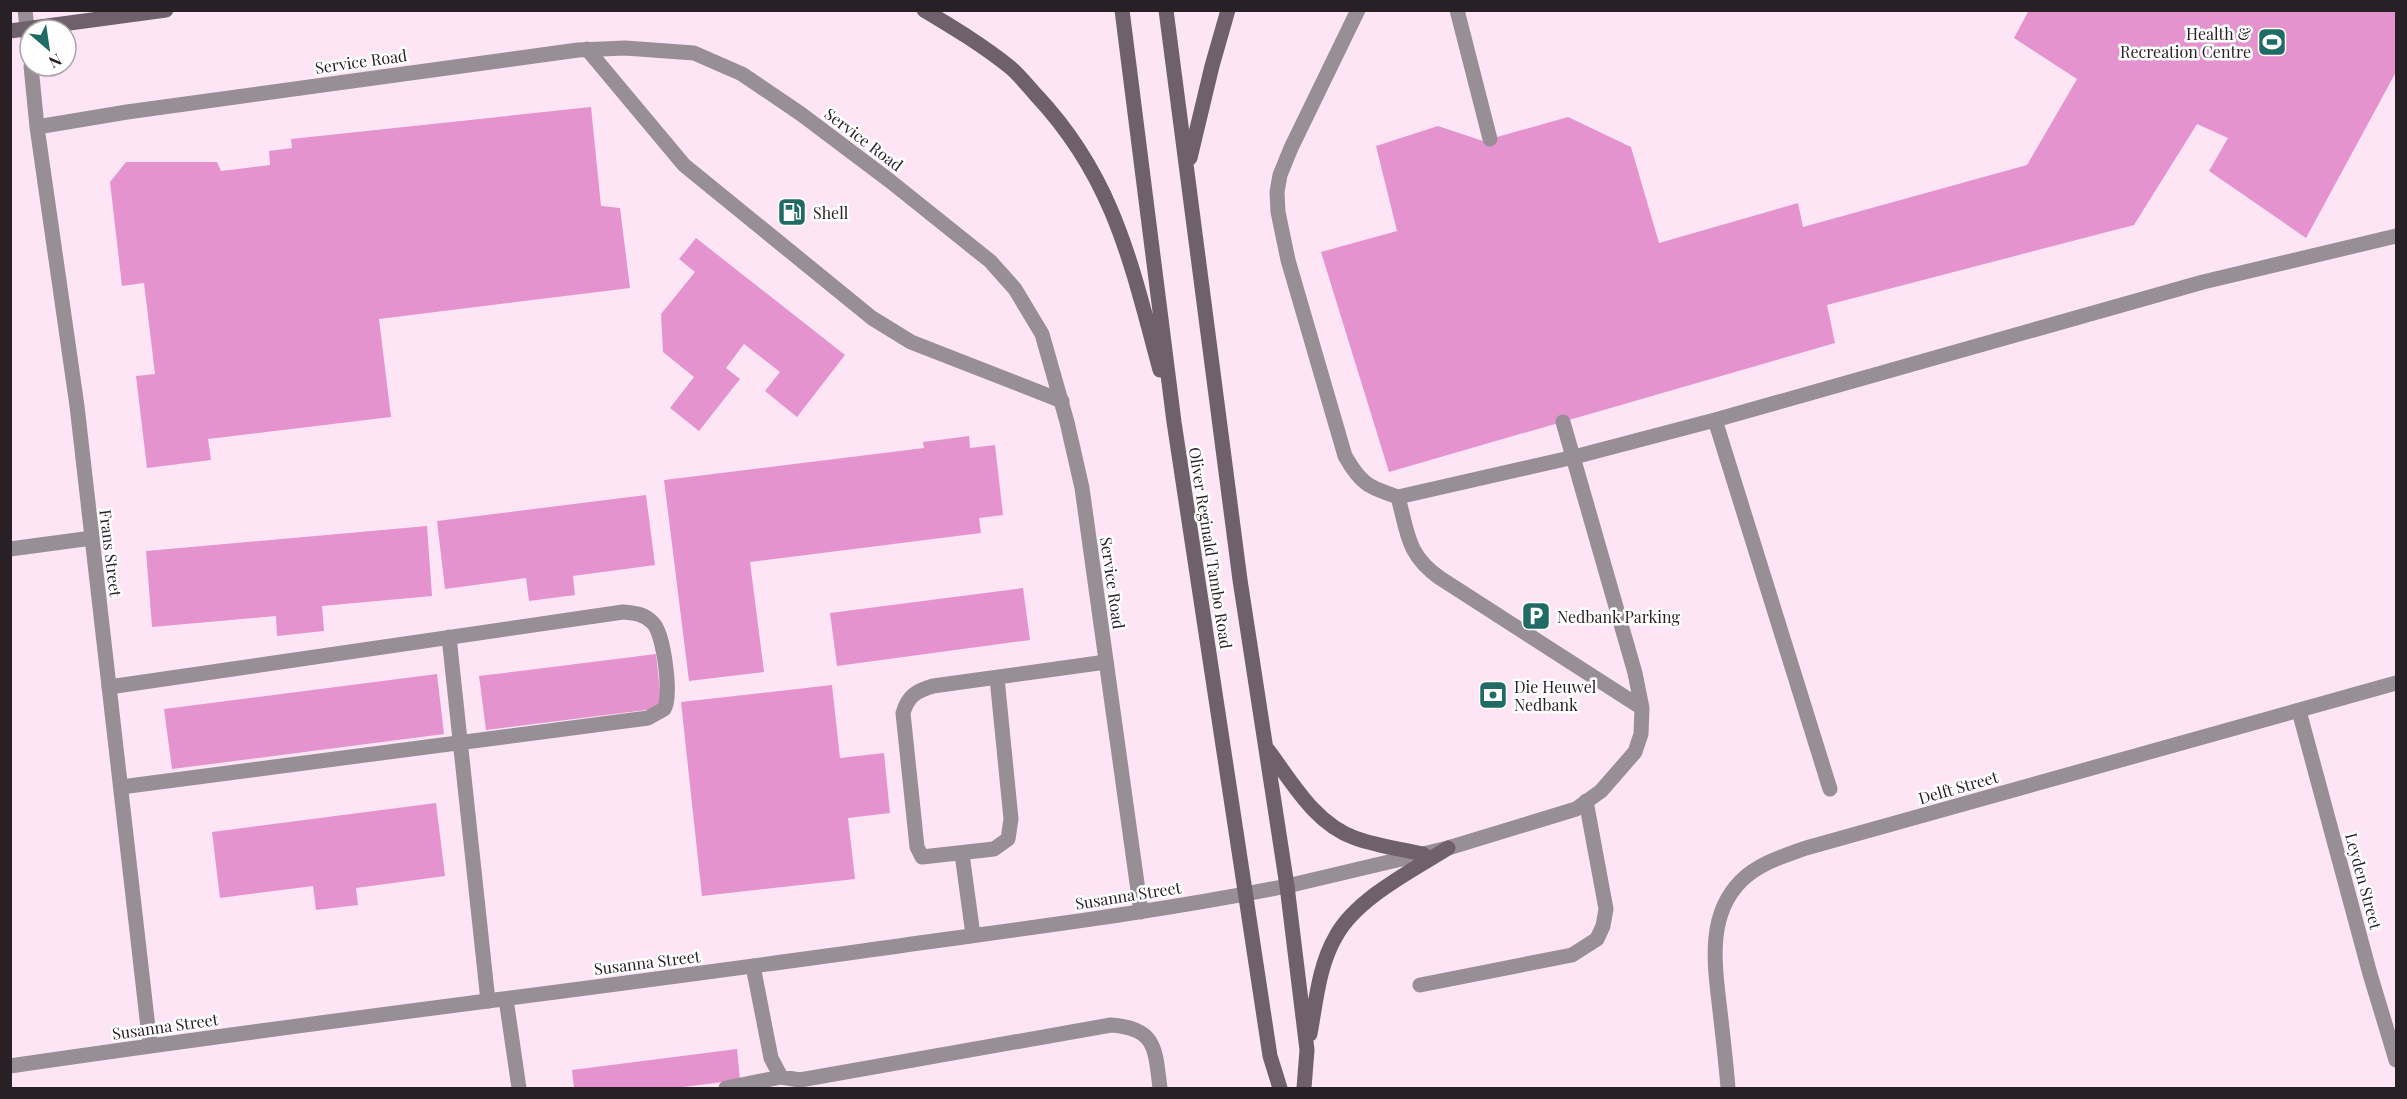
<svg xmlns="http://www.w3.org/2000/svg" width="2407" height="1099" font-family="'Playfair Display',serif">
	<rect width="100%" height="100%" fill="#fde5f6"/>
	<path fill="#e593cf" d="M2029,10H2396V72L2306,238L2209,171L2228,138L2197,124L2134,225L1827,305L1835,343L1389,472L1321,252L1397,231L1376,146L1438,126L1483,141L1568,117L1631,147L1659,243L1798,203L1803,227L2027,165L2077,79L2014,38Z
		M591,107L601,206L620,208L630,288L379,319L391,417L208,439L211,460L147,468L136,376L155,374L144,283L122,286L110,182L126,162H217L221,171L270,165L269,151L292,148L291,139Z
		M696,238L845,355L797,417L765,391L780,372L744,344L726,368L740,379L699,431L670,408L694,377L663,352L661,314L695,272L679,259Z
		M969,436L970,448L995,445L1003,515L979,518L981,533L750,562L764,672L689,681L664,480L924,448L923,442Z
		M646,495L655,565L573,576L575,595L529,601L526,578L445,589L437,521Z
		M427,526L432,596L322,606L324,631L277,636L276,616L152,627L146,551Z
		M1023,588L1030,640L837,666L830,613Z
		M656,654L662,708L486,730L479,676Z
		M437,674L444,734L172,769L164,709Z
		M832,685L840,758L884,753L890,813L848,818L855,879L702,896L681,702Z
		M436,803L445,876L356,888L358,905L316,910L313,886L220,898L212,832Z
		M737,1049L740,1080L675,1088H574L572,1070Z"/>
	<g fill="none" stroke-linecap="round" stroke-linejoin="round">
		<path stroke="#988e95" stroke-width="15" d="M1358,10L1291,148L1280,175L1277,192L1278,212L1288,260L1345,456C1361,484 1368,487 1398,497L1574,457L1715,420L2203,282L2396,236
			M1457,10L1490,139
			M587,49L684,165L872,318L911,342L1062,401
			M1715,420L1830,789
			M1398,497C1408,534 1407,555 1440,578L1642,708
			M449,637L488,1001
			M997,678L1011,819L1008,839L994,849L922,857L917,847L903,713C908,696 916,691 933,686L1106,662
			M109,687L623,612C635,613 645,614 653,623C664,634 672,697 664,709L648,718L121,787
			M962,854L973,935
			M1287,886L1448,848L1576,809L1601,791L1635,752L1641,734L1642,708L1635,673L1563,422
			M753,966L771,1058L781,1077
			M1420,985L1572,955L1597,939L1603,926L1606,909L1586,801
			M726,1088L781,1077L800,1080L1111,1025C1157,1028 1155,1050 1160,1088"/>
		<path stroke="#988e95" stroke-width="15" d="M25,10L30,55
			M31,66L37,127L77,406L150,1045
			M37,127L127,112L578,50L625,48L694,53L742,74L801,114L890,181L990,261L1015,289L1042,334L1067,422L1082,488L1141,912
			M10,549L92,538
			M2299,711L2370,974L2396,1060
			M506,999L519,1088
			M10,1066C301,1023 593,989 884,948C1018,929 1153,913 1287,886
			M1728,1088C1726,1063 1723,1037 1720,1011C1715,967 1706,916 1741,881C1759,863 1784,856 1806,848L2396,683"/>
		<path stroke="#6f616b" stroke-width="15" d="M924,10C954,28 984,46 1011,68C1020,76 1028,86 1036,95C1114,178 1131,263 1160,370
			M1122,10L1174,422L1270,1056L1280,1088
			M1166,10L1240,580L1287,886L1307,1050L1304,1088
			M10,31L166,10
			M1190,158L1212,66L1228,10
			M1268,750C1292,782 1315,824 1355,838C1377,846 1401,849 1423,854
			M1310,1034C1316,1001 1319,965 1336,936C1357,898 1412,871 1448,848"/>
	</g>
	<defs>
		<g id="stadium-square" transform="scale(1.5)"><rect x="-9" y="-9" width="18" height="18" rx="4" fill="#206b64" stroke="#fff"/><path d="M0-5a6.5 5 0 1 0 0 10a6.5 5 0 1 0 0-10ZM-3.5-1.8h7v3.6h-7Z" fill="#fff"/></g>
		<g id="fuel-square" transform="scale(1.5)"><rect x="-9" y="-9" width="18" height="18" rx="4" fill="#206b64" stroke="#fff"/><path d="M-5.5-6h7V0h2V4h1.3V-2.5L3-4.5l.8-.8L6-3V5H2.5V1h-1V6h-7ZM-4.2-4.7v3.2H.2V-4.7Z" fill="#fff"/></g>
		<g id="parking-square" transform="scale(1.5)"><rect x="-9" y="-9" width="18" height="18" rx="4" fill="#206b64" stroke="#fff"/><path d="M-3.5-5.5H1a3.5 3.5 0 0 1 0 7H-1V5.5H-3.5ZM-1-3.4V-.6H.8a1.4 1.4 0 0 0 0-2.8Z" fill="#fff"/></g>
		<g id="bank-square" transform="scale(1.5)"><rect x="-9" y="-9" width="18" height="18" rx="4" fill="#206b64" stroke="#fff"/><path d="M-6-4H6V4H-6ZM0-2.3a2.3 2.3 0 1 0 0 4.6a2.3 2.3 0 1 0 0-4.6Z" fill="#fff"/></g>
	</defs>
	<g fill-rule="evenodd">
		<use href="#stadium-square" x="2272" y="42"/>
		<use href="#fuel-square" x="792" y="212"/>
		<use href="#parking-square" x="1536" y="616"/>
		<use href="#bank-square" x="1493" y="695"/>
	</g>
	<g text-anchor="middle" dominant-baseline="central" stroke-width="5" stroke-linejoin="round" paint-order="stroke">
		<g font-size="16" fill="#292026" stroke="#fff" text-anchor="start">
			<text x="2251" y="33" text-anchor="end">Health &amp;<tspan x="2251" dy="18">Recreation Centre</tspan></text>
			<text x="813" y="212">Shell</text>
			<text x="1557" y="616">Nedbank Parking</text>
			<text x="1514" y="686">Die Heuwel<tspan x="1514" dy="18">Nedbank</tspan></text>
		</g>
		<g font-size="16" fill="#292026" stroke="#fff">
			<text transform="translate(361 61) rotate(-8)">Service Road</text>
			<text transform="translate(864 139) rotate(37)">Service Road</text>
			<text transform="translate(1211 548) rotate(81)">Oliver Reginald Tambo Road</text>
			<text transform="translate(111 553) rotate(83)">Frans Street</text>
			<text transform="translate(1113 583) rotate(82)">Service Road</text>
			<text transform="translate(1958 787) rotate(-16)">Delft Street</text>
			<text transform="translate(2364 881) rotate(75)">Leyden Street</text>
			<text transform="translate(1128 895) rotate(-9)">Susanna Street</text>
			<text transform="translate(647 962) rotate(-7)">Susanna Street</text>
			<text transform="translate(165 1026) rotate(-8)">Susanna Street</text>
		</g>
	</g>
	<rect width="2407" height="1099" fill="none" stroke="#292026" stroke-width="24"/>
	<g transform="translate(48 48) rotate(151)"><circle r="28" fill="#ffffff" stroke="#a9a6a8" stroke-width="1.5"/>
	<path d="M0-4.5L10 22L0 15L-10 22Z" fill="#206b64"/>
	<text y="-9" font-size="16" font-weight="bold" text-anchor="middle" fill="#292026">N</text>
	</g>
</svg>
